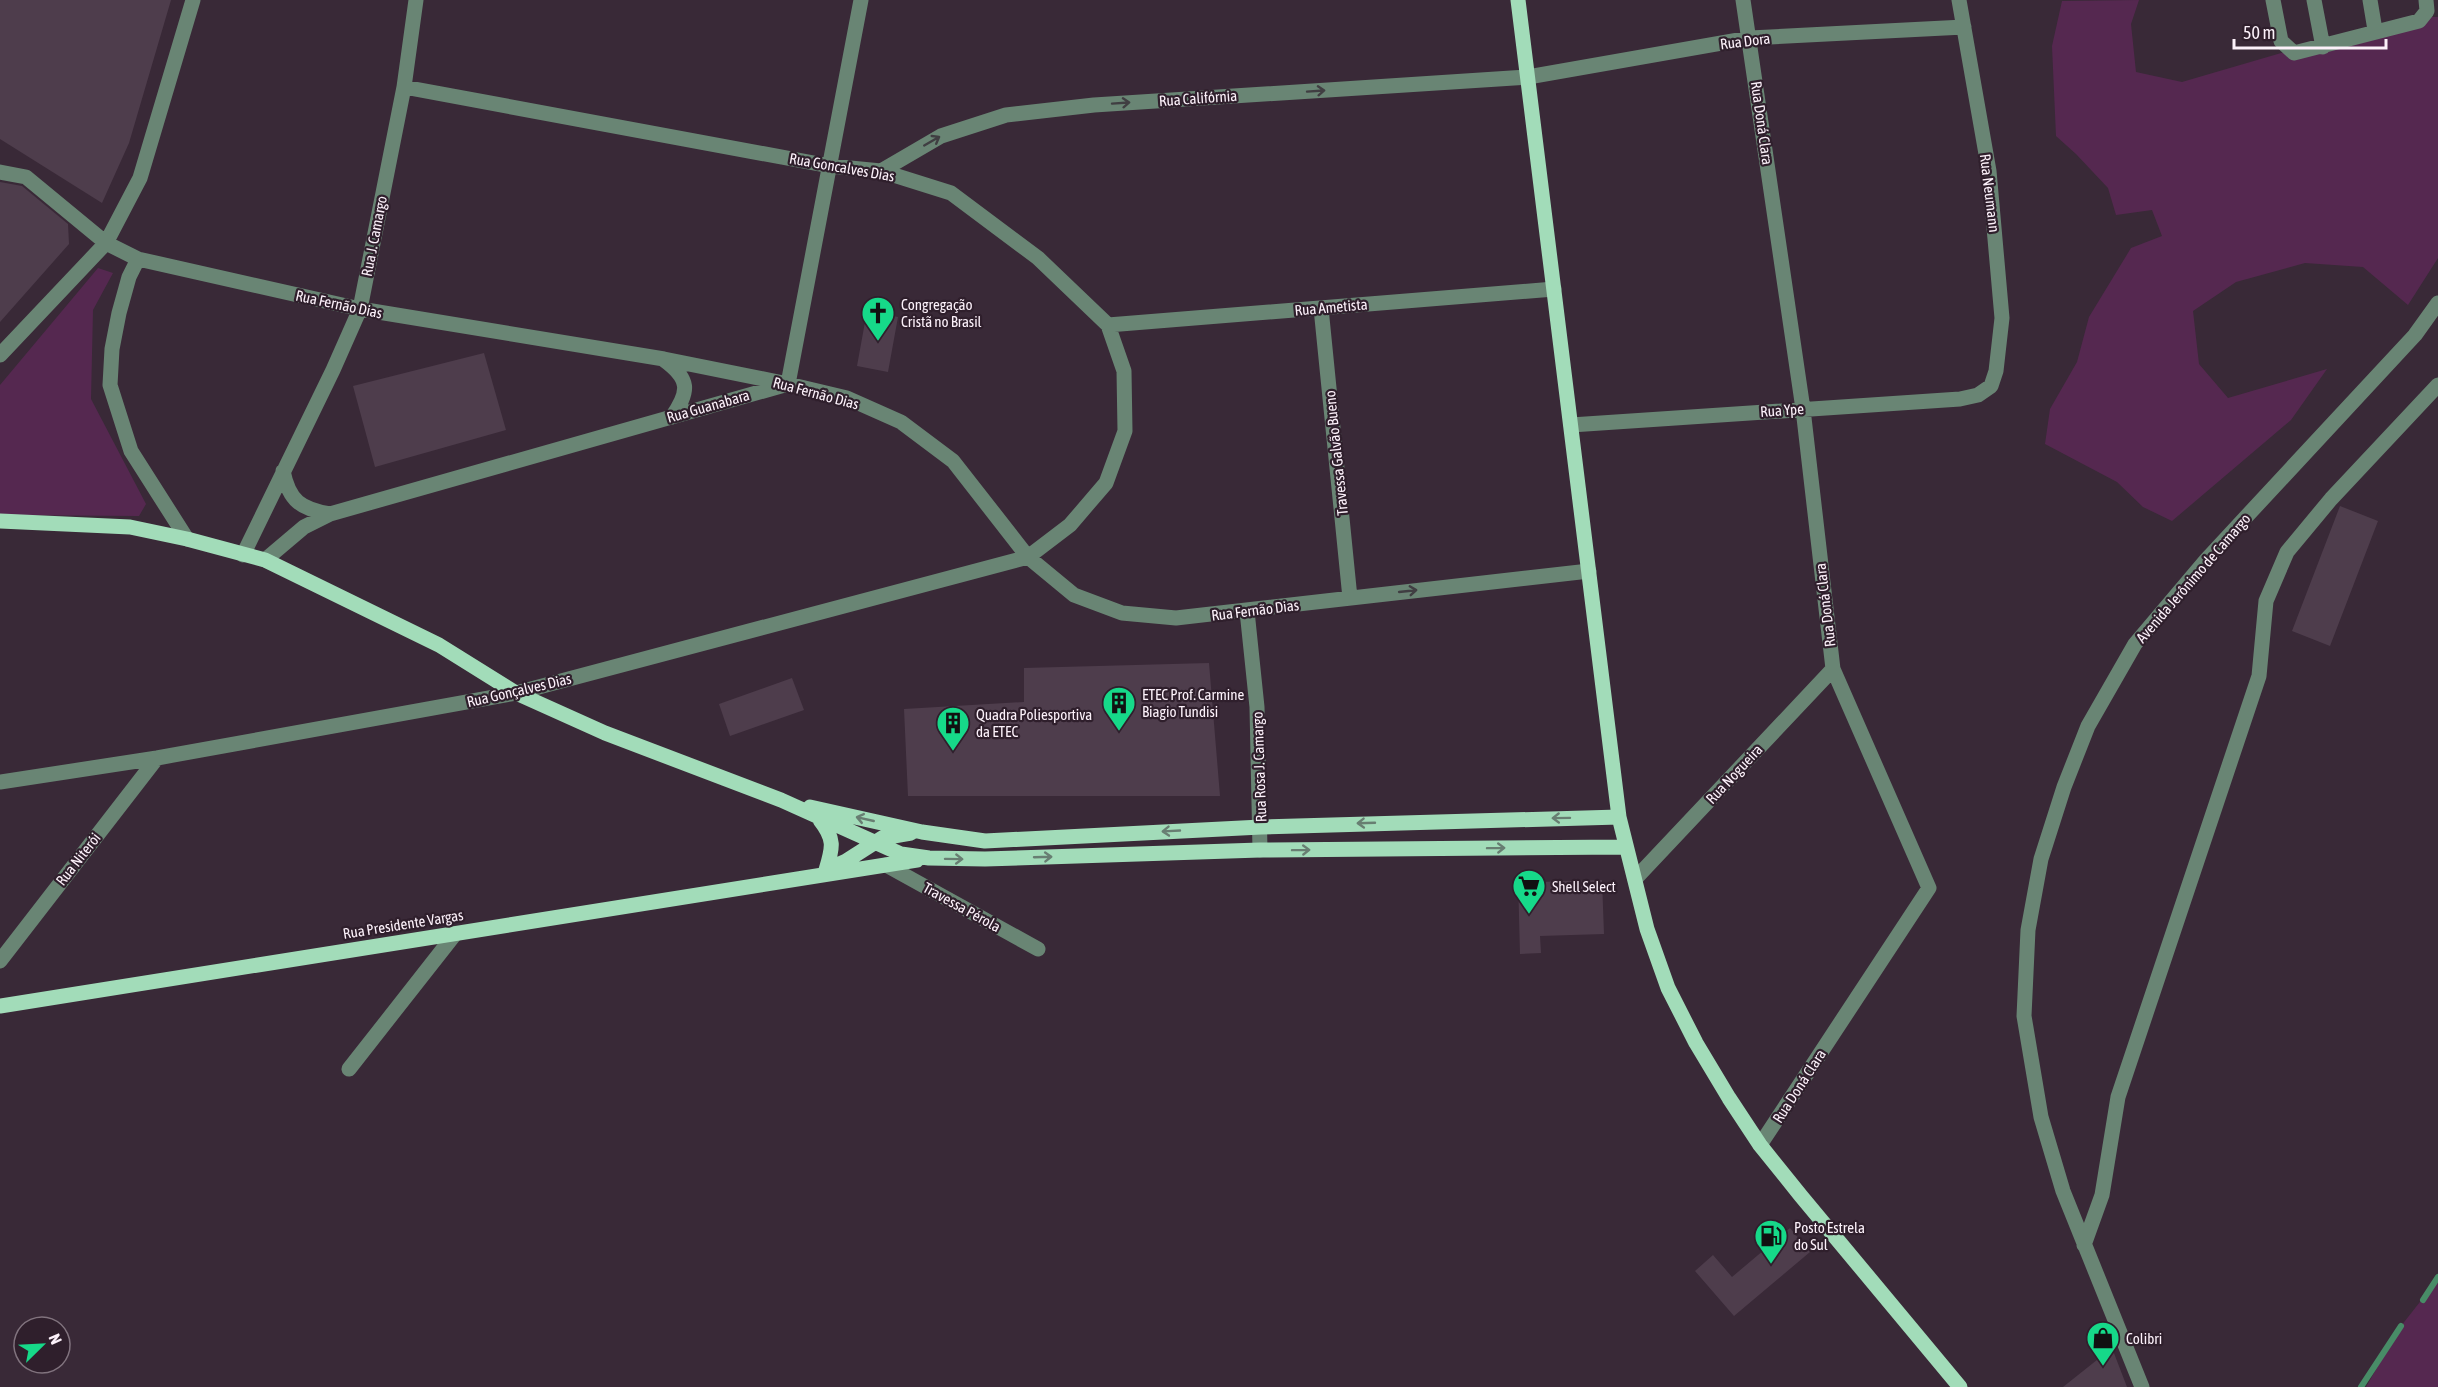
<svg xmlns="http://www.w3.org/2000/svg" width="2438" height="1387" font-family="'Asap Condensed',sans-serif">
	<rect width="100%" height="100%" fill="#392937"/>
	<path fill="#552850" d="M2139,0L2131,24L2136,72L2182,82L2405,17H2438V258L2408,305L2363,267L2305,263L2236,282L2193,311L2199,364L2228,398L2327,369L2291,420L2172,521L2143,507L2117,482L2045,444L2050,409L2077,362L2089,317L2131,248L2162,236L2152,210L2116,215L2108,188L2076,154L2056,136L2052,46L2062,1Z
		M98,268L113,273L93,310L91,399L146,504L139,516L0,515V385Z
		M2438,1279V1387H2366L2401,1326Z"/>
	<g fill="none" stroke-linecap="round" stroke-linejoin="round">
		<path stroke="#488c67" stroke-width="6" d="M2423,1300L2438,1277
			M2361,1387L2401,1326"/>
	</g>
	<path fill="#4e3d4c" d="M0,0H171L129,143L102,203L0,139Z
		M0,182L22,186L68,224L69,244L0,322Z
		M867,311L898,317L888,372L857,366Z
		M484,353L506,430L375,467L353,386Z
		M2340,506L2378,521L2330,646L2292,631Z
		M1209,663L1220,796H908L904,709L1024,702V668Z
		M792,678L804,710L730,736L719,704Z
		M1518,877H1539V882L1602,880L1604,934L1540,936L1541,953L1520,954Z
		M1790,1228L1810,1252L1734,1316L1695,1271L1713,1255L1732,1277Z
		M2112,1348L2127,1387H2063Z"/>
	<g fill="none" stroke-linecap="round" stroke-linejoin="round">
		<path stroke="#698574" stroke-width="15" d="M1743,0L1803,409L1833,669L1929,888L1760,1145
			M2273,0L2281,41L2294,53L2419,21L2427,11L2426,0
			M2314,0L2323,47
			M2370,0L2375,30
			M881,171L941,136L1006,115L1094,105L1528,77L1750,38L1964,27
			M0,172L26,177L106,243L138,259L360,309L664,359L788,384L847,398L901,422L953,461L1028,557L1074,595L1122,613L1176,618L1589,571
			M138,259L129,277L119,313L112,349L110,385L131,451L187,539
			M1321,308L1350,598
			M1108,325L1554,289
			M0,355L106,243L140,178L193,0
			M664,360C690,379 690,391 672,417
			M1571,425L1960,399L1978,395L1991,386L1996,371L2002,318L1989,171L1959,0
			M283,471C289,501 301,509 330,514
			M243,555L333,370L360,309L404,87L416,0
			M265,560L304,527L330,514L788,384L861,0
			M1247,611L1257,707L1260,850
			M0,782L157,758L516,693L1028,557L1070,525L1106,483L1125,431L1124,371L1108,325L1038,258L951,193L881,171L830,166L404,87
			M886,865L1038,949
			M1635,879L1833,669
			M0,961L157,758
			M349,1069L455,934
			M2084,1245L2102,1195L2118,1097L2259,676L2266,601L2287,552L2331,499L2438,385
			M2142,1387L2063,1191L2041,1117L2024,1016L2028,930L2041,859L2064,787L2088,726L2135,644L2206,560L2415,335L2438,303"/>
		<path stroke="#a2dcb9" stroke-width="15" d="M1518,0L1619,817L1647,929L1668,988L1696,1043L1729,1098L1760,1145L1801,1196L1960,1387
			M0,521L130,527L187,539L265,560L439,645L516,693L605,733L781,800L901,854L929,858L985,859L1260,850L1626,847
			M810,807L922,832L985,841L1261,827L1619,817
			M820,820C835,839 833,847 826,870
			M830,868L846,861L882,838L911,833
			M0,1006L917,860"/>
	</g>
	<defs><path id="oneway-shaft" d="M-6 0H5M1.5-3L5.5 0L1.5 3" fill="none" stroke-width="1.6" stroke-linecap="round" stroke-linejoin="round" transform="scale(1.5)"/></defs>
	<g stroke="#403e42">
		<use href="#oneway-shaft" transform="translate(1316 91) rotate(-4)"/>
		<use href="#oneway-shaft" transform="translate(1121 103) rotate(-4)"/>
		<use href="#oneway-shaft" transform="translate(932 141) rotate(-30)"/>
		<use href="#oneway-shaft" transform="translate(1408 591) rotate(-6)"/>
	</g>
	<g stroke="#687e72">
		<use href="#oneway-shaft" transform="translate(1561 818) rotate(179)"/>
		<use href="#oneway-shaft" transform="translate(865 819) rotate(-167)"/>
		<use href="#oneway-shaft" transform="translate(1366 823) rotate(178)"/>
		<use href="#oneway-shaft" transform="translate(1171 831) rotate(177)"/>
		<use href="#oneway-shaft" transform="translate(1496 848) rotate(-1)"/>
		<use href="#oneway-shaft" transform="translate(1301 850) rotate(-1)"/>
		<use href="#oneway-shaft" transform="translate(1043 857) rotate(-2)"/>
		<use href="#oneway-shaft" transform="translate(954 859) rotate(1)"/>
	</g>
	<defs>
		<g id="church-pin" transform="scale(1.725)"><path d="M0 17L-7.5 6A9.5 9.5 0 1 1 7.5 6Z" fill="#16d989" stroke="#2f1f2c"/><path d="M-1.2-6h2.4v3.5h3.3v2.4h-3.3V6h-2.4V-.1h-3.3v-2.4h3.3Z" fill="#111"/></g>
		<g id="building-pin" transform="scale(1.725)"><path d="M0 17L-7.5 6A9.5 9.5 0 1 1 7.5 6Z" fill="#16d989" stroke="#2f1f2c"/><path d="M-4-6H4V6H1V3H-1V6H-4ZM-2.5-4.3h1.7v1.8h-1.7ZM.8-4.3h1.7v1.8H.8ZM-2.5-1h1.7V.8h-1.7ZM.8-1h1.7V.8H.8Z" fill="#111"/></g>
		<g id="supermarket-pin" transform="scale(1.725)"><path d="M0 17L-7.5 6A9.5 9.5 0 1 1 7.5 6Z" fill="#16d989" stroke="#2f1f2c"/><path d="M-6-5.5h2.5l.6 2H6L4.5 2H-2.5L-4.4-4H-6ZM-1.5 3.2a1.3 1.3 0 1 0 .1 0ZM3 3.2a1.3 1.3 0 1 0 .1 0Z" fill="#111"/></g>
		<g id="fuel-pin" transform="scale(1.725)"><path d="M0 17L-7.5 6A9.5 9.5 0 1 1 7.5 6Z" fill="#16d989" stroke="#2f1f2c"/><path d="M-5.5-6h7V0h2V4h1.3V-2.5L3-4.5l.8-.8L6-3V5H2.5V1h-1V6h-7ZM-4.2-4.7v3.2H.2V-4.7Z" fill="#111"/></g>
		<g id="shop-pin" transform="scale(1.725)"><path d="M0 17L-7.5 6A9.5 9.5 0 1 1 7.5 6Z" fill="#16d989" stroke="#2f1f2c"/><path d="M-5-2.5h2.3a2.7 3.5 0 0 1 5.4 0H5L5.5 6h-11ZM-1.5-2.5h3a1.5 2.3 0 0 0-3 0Z" fill="#111"/></g>
	</defs>
	<g fill-rule="evenodd">
		<use href="#church-pin" x="878" y="313"/>
		<use href="#building-pin" x="1119" y="703"/>
		<use href="#building-pin" x="953" y="723"/>
		<use href="#supermarket-pin" x="1529" y="886"/>
		<use href="#fuel-pin" x="1771" y="1236"/>
		<use href="#shop-pin" x="2103" y="1338"/>
	</g>
	<g text-anchor="middle" dominant-baseline="central" stroke-width="4.5" stroke-linejoin="round" paint-order="stroke">
		<g font-size="15" fill="#fcf1fa" stroke="#2f1f2c">
			<text transform="translate(1745 41) rotate(-7)">Rua Dora</text>
			<text transform="translate(1198 98) rotate(-4)">Rua Califórnia</text>
			<text transform="translate(1762 123) rotate(82)">Rua Doná Clara</text>
			<text transform="translate(842 167) rotate(10)">Rua Goncalves Dias</text>
			<text transform="translate(1990 193) rotate(83)">Rua Neumann</text>
			<text transform="translate(374 236) rotate(-79)">Rua J. Camargo</text>
			<text transform="translate(339 304) rotate(12)">Rua Fernão Dias</text>
			<text transform="translate(1331 307) rotate(-5)">Rua Ametista</text>
			<text transform="translate(816 393) rotate(15)">Rua Fernão Dias</text>
			<text transform="translate(708 406) rotate(-16)">Rua Guanabara</text>
			<text transform="translate(1782 410) rotate(-4)">Rua Ype</text>
			<text transform="translate(1336 453) rotate(-96)">Travessa Galvão Bueno</text>
			<text transform="translate(2193 578) rotate(-49)">Avenida Jerônimo de Camargo</text>
			<text transform="translate(1825 605) rotate(-97)">Rua Doná Clara</text>
			<text transform="translate(1255 610) rotate(-7)">Rua Fernão Dias</text>
			<text transform="translate(519 690) rotate(-13)">Rua Gonçalves Dias</text>
			<text transform="translate(1259 767) rotate(-92)">Rua Rosa J. Camargo</text>
			<text transform="translate(1734 774) rotate(-47)">Rua Nogueira</text>
			<text transform="translate(78 859) rotate(-52)">Rua Niterói</text>
			<text transform="translate(962 907) rotate(29)">Travessa Pérola</text>
			<text transform="translate(403 924) rotate(-9)">Rua Presidente Vargas</text>
			<text transform="translate(1799 1086) rotate(-57)">Rua Doná Clara</text>
		</g>
		<g font-size="15" fill="#fcf1fa" stroke="#2f1f2c" text-anchor="start">
			<text x="901" y="304">Congregação<tspan x="901" dy="17">Cristã no Brasil</tspan></text>
			<text x="1142" y="694">ETEC Prof. Carmine<tspan x="1142" dy="17">Biagio Tundisi</tspan></text>
			<text x="976" y="714">Quadra Poliesportiva<tspan x="976" dy="17">da ETEC</tspan></text>
			<text x="1552" y="886">Shell Select</text>
			<text x="1794" y="1227">Posto Estrela<tspan x="1794" dy="17">do Sul</tspan></text>
			<text x="2126" y="1338">Colibri</text>
		</g>
	</g>
	<g transform="translate(42 1345) rotate(66)"><circle r="28" fill="#2f1f2c" stroke="#81737e" stroke-width="1.5"/>
	<path d="M0-4.5L10 22L0 15L-10 22Z" fill="#16d989"/>
	<text y="-9" font-size="16" font-weight="bold" text-anchor="middle" fill="#fcf1fa">N</text>
	</g>
	<path d="M2234 39v9h152v-9" fill="none" stroke="#fcf1fa" stroke-width="3"/>
	<text x="2243" y="39" font-size="18" fill="#fcf1fa" stroke="#2f1f2c" stroke-width="4.5" paint-order="stroke">50 m</text>
</svg>
